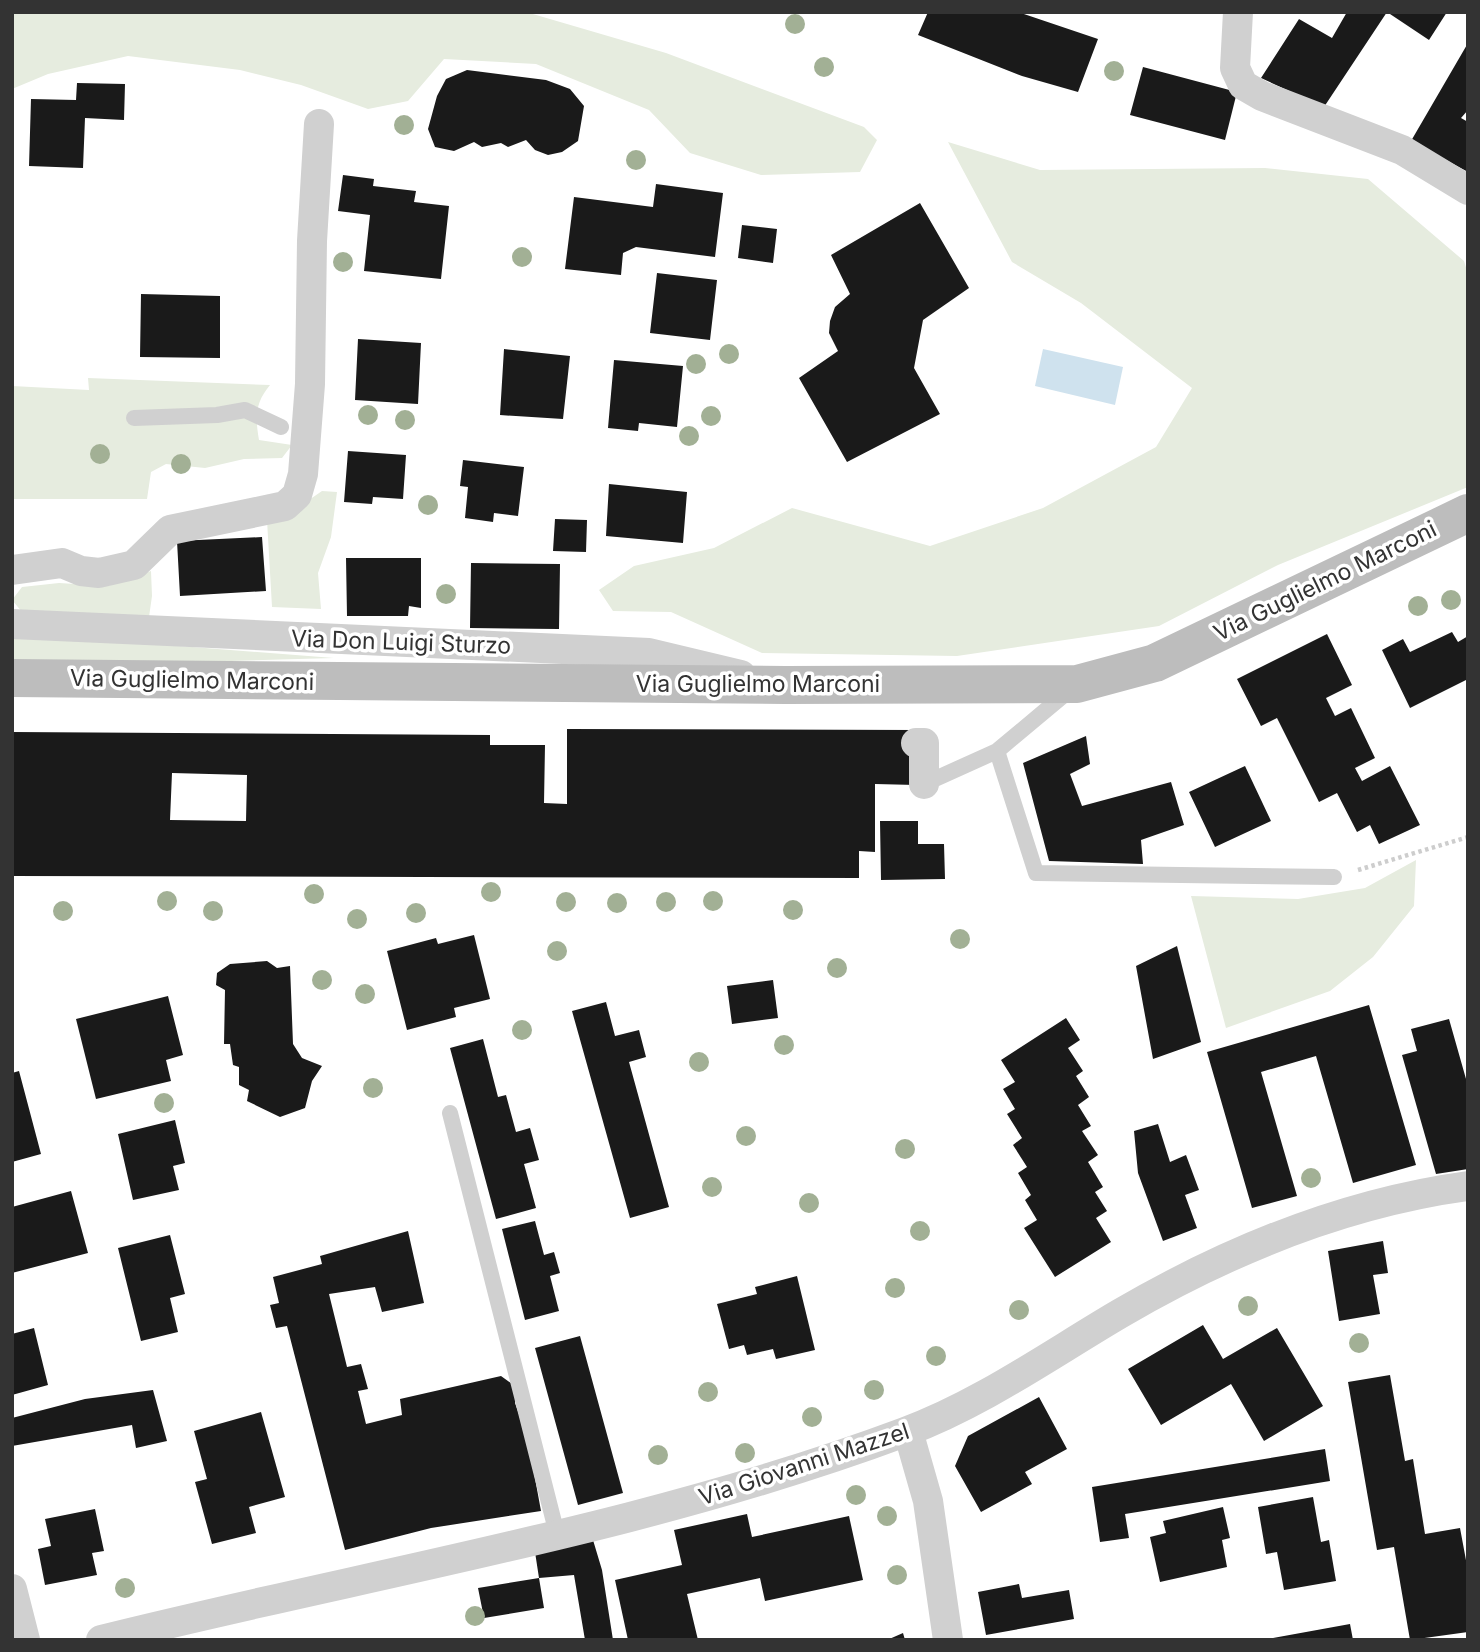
<svg xmlns="http://www.w3.org/2000/svg" width="1480" height="1652" font-family="Inter,sans-serif">
	<rect width="100%" height="100%" fill="#fff"/>
	<path fill="#e6ecdf" d="M12,12H526L666,53L864,127L877,140L860,172L761,175L690,153L649,110L536,64L444,59L408,101L368,109L301,85L240,70L128,56L48,74L12,89Z
		M948,142L1040,170L1265,168L1368,179L1464,261L1468,274V487L1278,565L1159,626L957,656L762,653L671,612L613,611L599,590L634,566L714,548L792,508L930,546L1043,508L1156,447L1192,388L1081,303L1012,262Z
		M88,378L270,385C255,403 255,417 259,440L292,445L282,458L244,459L205,468L166,464L151,472L147,499H12V386L89,390Z
		M322,491L337,492L331,537L318,573L321,609L272,607L267,520L306,502Z
		M151,571L152,596L149,617L23,613L12,600L22,587L59,583L108,586Z
		M12,633L334,658L129,664L12,661Z
		M1416,860L1414,906L1373,957L1330,991L1226,1028L1191,896L1298,899L1365,888Z"/>
	<path fill="#cfe2ee" d="M1043,349L1123,367L1115,405L1035,386Z"/>
	<path fill="#1a1a1a" fill-rule="evenodd" d="M928,12H1018L1098,39L1078,92L1022,76L918,35Z
		M1347,12H1447L1429,40L1387,12L1324,107L1261,78L1299,19L1332,38Z
		M1468,43V110L1461,118L1468,122V172L1411,141Z
		M1143,67L1237,92L1225,140L1130,115Z
		M467,70L546,80L570,89L584,106L578,141L562,152L548,155L535,150L526,140L508,147L501,143L482,147L474,142L454,151L435,147L428,129L437,96L446,79Z
		M77,83L125,84L124,120L85,118L83,168L29,166L31,99L76,100Z
		M343,175L374,179L373,186L416,191L414,202L449,206L441,279L364,271L370,215L338,211Z
		M656,184L723,193L715,257L636,247L623,253L621,275L565,269L574,197L653,207Z
		M920,203L969,288L923,320L914,368L940,414L847,462L799,378L838,351L829,333L830,321L835,307L850,294L831,255Z
		M742,225L777,229L773,263L738,258Z
		M657,273L717,280L710,340L650,333Z
		M141,294L220,296V358L140,357Z
		M358,339L421,343L418,404L355,400Z
		M504,349L570,356L563,419L500,415Z
		M614,360L683,366L677,427L639,423L638,431L608,428Z
		M348,451L406,455L403,499L373,497L372,504L344,502Z
		M463,460L524,467L518,516L494,513L493,522L465,518L468,487L460,486Z
		M609,484L687,492L683,543L606,536Z
		M555,519L587,520L586,552L553,551Z
		M262,537L266,591L180,596L177,541Z
		M346,558H421V608L409,606L408,616H347Z
		M471,563L560,564L559,629L470,628Z
		M1452,632L1458,642L1468,636V679L1410,708L1382,650L1403,639L1410,652Z
		M1327,634L1352,685L1326,698L1335,716L1351,708L1375,758L1355,768L1362,781L1390,766L1420,825L1379,844L1370,825L1357,832L1337,793L1319,802L1277,718L1261,726L1237,679Z
		M567,729L916,730V785L875,784V852L859,851V878L12,876V732L490,735V745H545L544,803L567,804ZM172,773L247,775L246,821L170,820Z
		M1086,736L1090,764L1070,774L1082,806L1171,782L1184,825L1141,840L1143,864L1049,861L1023,763Z
		M1245,766L1271,821L1215,847L1189,792Z
		M880,821H918V844H944L945,879L881,880Z
		M474,935L490,999L454,1008L456,1017L407,1030L387,951L436,938L438,944Z
		M1177,946L1201,1042L1153,1059L1136,966Z
		M267,961L277,968L290,966L293,1044L302,1058L322,1066L312,1081L305,1108L280,1117L247,1101L249,1090L239,1085V1067L233,1065L230,1044H224L225,990L216,985L217,973L230,964Z
		M773,980L778,1018L732,1024L727,986Z
		M168,996L183,1055L166,1060L171,1081L96,1099L76,1019Z
		M606,1002L615,1036L639,1030L646,1057L629,1062L669,1207L630,1218L572,1011Z
		M1369,1005L1416,1165L1353,1183L1316,1056L1261,1072L1297,1196L1252,1208L1207,1052Z
		M1066,1018L1080,1040L1068,1048L1083,1071L1076,1076L1089,1097L1078,1105L1091,1126L1082,1131L1098,1155L1088,1162L1103,1187L1095,1192L1107,1211L1096,1218L1111,1242L1055,1277L1024,1228L1037,1220L1025,1200L1031,1195L1018,1173L1027,1167L1013,1145L1022,1138L1007,1114L1015,1109L1003,1089L1015,1082L1001,1060Z
		M1449,1019L1468,1086V1169L1436,1174L1402,1055L1417,1051L1411,1029Z
		M483,1039L498,1097L506,1095L516,1132L530,1128L539,1160L524,1164L536,1208L496,1219L450,1048Z
		M19,1071L41,1154L12,1162V1073Z
		M175,1120L185,1163L173,1166L179,1190L133,1200L118,1134Z
		M1158,1124L1170,1162L1186,1155L1199,1190L1185,1195L1197,1228L1163,1241L1138,1173L1134,1131Z
		M71,1191L88,1253L12,1273V1207Z
		M535,1221L544,1255L554,1252L560,1273L550,1276L559,1311L525,1320L502,1229Z
		M408,1231L424,1303L382,1312L375,1287L329,1294L347,1367L361,1364L368,1389L358,1391L366,1424L402,1415L400,1399L501,1376L515,1386V1403L528,1440L541,1511L431,1528L345,1550L287,1326L276,1328L270,1305L279,1303L273,1277L322,1264L320,1256Z
		M170,1235L185,1294L170,1298L178,1332L141,1341L118,1248Z
		M1383,1241L1388,1273L1373,1275L1380,1314L1339,1321L1328,1251Z
		M797,1276L815,1350L776,1359L773,1349L747,1355L744,1345L729,1349L717,1304L757,1294L755,1287Z
		M1203,1325L1223,1359L1277,1328L1323,1406L1264,1441L1231,1384L1161,1425L1128,1369Z
		M34,1328L48,1385L12,1395V1334Z
		M580,1336L623,1493L578,1505L535,1348Z
		M1390,1375L1405,1461L1413,1459L1425,1534L1460,1528L1468,1571V1632L1410,1640L1394,1547L1377,1550L1348,1382Z
		M153,1390L167,1441L136,1448L132,1425L12,1446V1418L85,1399Z
		M1039,1397L1067,1449L1025,1472L1032,1484L981,1512L955,1466L968,1436Z
		M261,1412L285,1497L249,1507L256,1533L212,1544L195,1482L207,1479L194,1431Z
		M1325,1449L1330,1481L1125,1514L1129,1538L1100,1542L1092,1487Z
		M1313,1497L1321,1542L1329,1540L1336,1581L1284,1590L1277,1552L1266,1554L1258,1507Z
		M1223,1507L1230,1538L1222,1540L1227,1567L1160,1582L1150,1537L1166,1533L1163,1521Z
		M95,1509L104,1551L92,1553L97,1575L45,1585L38,1549L51,1546L45,1519Z
		M747,1514L752,1537L849,1516L863,1580L765,1601L760,1578L687,1594L698,1640H628L615,1580L682,1565L674,1530Z
		M593,1540L602,1570L613,1640H585L574,1575L539,1578L535,1552Z
		M539,1578L544,1608L484,1618L478,1588Z
		M1019,1584L1022,1598L1069,1590L1074,1619L986,1635L978,1592Z
		M1350,1624L1353,1640H1273V1638Z
		M903,1633L905,1640H887Z"/>
	<g fill="none" stroke-linecap="round" stroke-linejoin="round">
		<path stroke="#cdcdcd" stroke-width="4.5" stroke-dasharray="3.5 3.5" stroke-linecap="butt" d="M1358,870L1468,837"/>
		<path stroke="#d0d0d0" stroke-width="16" d="M134,418L217,415L245,410L281,427
			M997,751L1036,873L1334,877
			M924,784L997,751L1071,689
			M450,1113L557,1534"/>
		<path stroke="#d0d0d0" stroke-width="30" d="M1238,12L1235,68L1243,85L1262,96L1402,150L1468,190
			M12,570L62,563L81,571L99,573L134,565L170,530L285,506L297,495L303,474L310,384L312,241L319,124
			M12,624L649,653L741,675
			M916,743H924V784
			M908,1431L928,1501L948,1640
			M12,1589L25,1640
			M101,1640C369,1573 645,1529 905,1432C981,1404 1051,1354 1121,1313C1229,1250 1343,1203 1468,1186"/>
		<path stroke="#bdbdbd" stroke-width="38" d="M12,678L785,685L1077,684L1155,663L1468,513"/>
	</g>
	<g fill="#a2b095">
		<circle cx="795" cy="24" r="10"/>
		<circle cx="824" cy="67" r="10"/>
		<circle cx="1114" cy="71" r="10"/>
		<circle cx="404" cy="125" r="10"/>
		<circle cx="636" cy="160" r="10"/>
		<circle cx="522" cy="257" r="10"/>
		<circle cx="343" cy="262" r="10"/>
		<circle cx="729" cy="354" r="10"/>
		<circle cx="696" cy="364" r="10"/>
		<circle cx="368" cy="415" r="10"/>
		<circle cx="711" cy="416" r="10"/>
		<circle cx="405" cy="420" r="10"/>
		<circle cx="689" cy="436" r="10"/>
		<circle cx="100" cy="454" r="10"/>
		<circle cx="181" cy="464" r="10"/>
		<circle cx="428" cy="505" r="10"/>
		<circle cx="446" cy="594" r="10"/>
		<circle cx="1451" cy="600" r="10"/>
		<circle cx="1418" cy="606" r="10"/>
		<circle cx="491" cy="892" r="10"/>
		<circle cx="314" cy="894" r="10"/>
		<circle cx="167" cy="901" r="10"/>
		<circle cx="713" cy="901" r="10"/>
		<circle cx="566" cy="902" r="10"/>
		<circle cx="666" cy="902" r="10"/>
		<circle cx="617" cy="903" r="10"/>
		<circle cx="793" cy="910" r="10"/>
		<circle cx="63" cy="911" r="10"/>
		<circle cx="213" cy="911" r="10"/>
		<circle cx="416" cy="913" r="10"/>
		<circle cx="357" cy="919" r="10"/>
		<circle cx="960" cy="939" r="10"/>
		<circle cx="557" cy="951" r="10"/>
		<circle cx="837" cy="968" r="10"/>
		<circle cx="322" cy="980" r="10"/>
		<circle cx="365" cy="994" r="10"/>
		<circle cx="522" cy="1030" r="10"/>
		<circle cx="784" cy="1045" r="10"/>
		<circle cx="699" cy="1062" r="10"/>
		<circle cx="373" cy="1088" r="10"/>
		<circle cx="164" cy="1103" r="10"/>
		<circle cx="746" cy="1136" r="10"/>
		<circle cx="905" cy="1149" r="10"/>
		<circle cx="1311" cy="1178" r="10"/>
		<circle cx="712" cy="1187" r="10"/>
		<circle cx="809" cy="1203" r="10"/>
		<circle cx="920" cy="1231" r="10"/>
		<circle cx="895" cy="1288" r="10"/>
		<circle cx="1248" cy="1306" r="10"/>
		<circle cx="1019" cy="1310" r="10"/>
		<circle cx="1359" cy="1343" r="10"/>
		<circle cx="936" cy="1356" r="10"/>
		<circle cx="874" cy="1390" r="10"/>
		<circle cx="708" cy="1392" r="10"/>
		<circle cx="812" cy="1417" r="10"/>
		<circle cx="745" cy="1453" r="10"/>
		<circle cx="658" cy="1455" r="10"/>
		<circle cx="856" cy="1495" r="10"/>
		<circle cx="887" cy="1516" r="10"/>
		<circle cx="897" cy="1575" r="10"/>
		<circle cx="125" cy="1588" r="10"/>
		<circle cx="475" cy="1616" r="10"/>
	</g>
	<g text-anchor="middle" dominant-baseline="central" stroke-width="7" stroke-linejoin="round" paint-order="stroke">
		<g font-size="23" fill="#333" stroke="#fff">
			<text transform="translate(1325 581) rotate(-26)">Via Guglielmo Marconi</text>
			<text transform="translate(401 642) rotate(2)">Via Don Luigi Sturzo</text>
			<text transform="translate(192 680) rotate(1)">Via Guglielmo Marconi</text>
			<text x="758" y="684">Via Guglielmo Marconi</text>
			<text transform="translate(804 1464) rotate(-18)">Via Giovanni Mazzel</text>
		</g>
	</g>
	<rect width="1480" height="1652" fill="none" stroke="#333333" stroke-width="28"/>
</svg>
